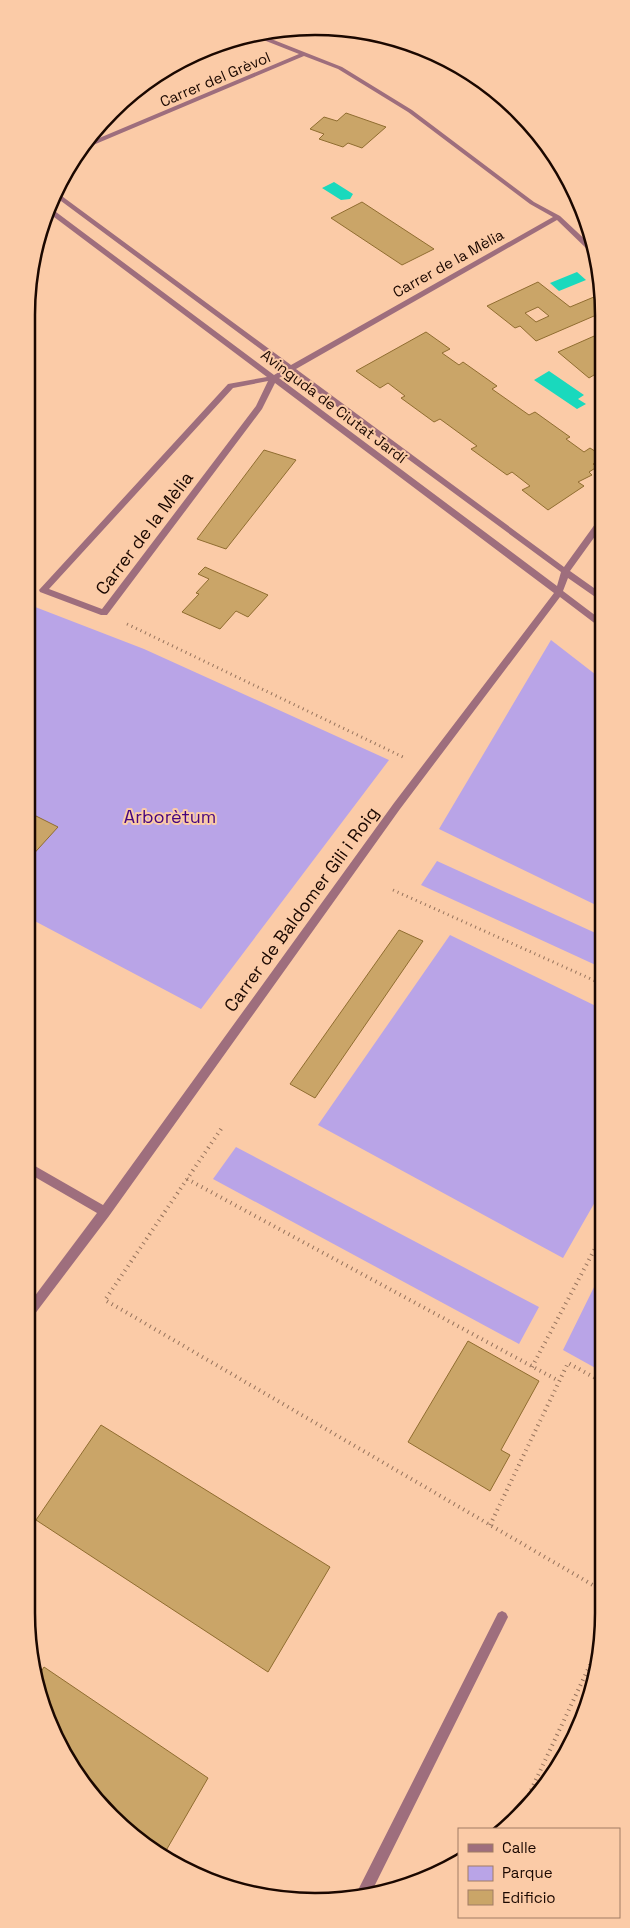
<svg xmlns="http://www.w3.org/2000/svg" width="630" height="1928" font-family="'Space Grotesk',sans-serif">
	<rect width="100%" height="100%" fill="#fbcba7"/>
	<path fill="#b9a4e7" d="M30,605L144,649L389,760L201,1009L29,918Z
		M551,640L600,678V907L439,829Z
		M437,861L600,935V967L421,885Z
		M450,935L600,1008L599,1195L563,1258L318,1125Z
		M236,1147L539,1307L519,1344L213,1179Z
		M599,1277V1370L563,1350Z"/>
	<path fill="#19d9bd" d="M334,182L353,194L350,199L341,200L322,188Z
		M577,272L586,280L559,291L550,283Z
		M549,371L584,395L578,399L586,404L577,409L534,380Z"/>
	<path fill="#caa568" stroke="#906d30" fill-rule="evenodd" d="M346,113L386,127L362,148L348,143L343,147L319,139L324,134L310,129L324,117L337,121Z
		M362,202L434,249L402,265L331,218Z
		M538,282L570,307L601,294V313L536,341L520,326L515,328L487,306ZM538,307L549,316L536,322L525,313Z
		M426,332L450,349L442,353L459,365L463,362L497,386L492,389L529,415L535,412L570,437L566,439L584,452L590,448L601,455V459L593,464L597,467L589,472L592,475L578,482L584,486L548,510L522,490L530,486L512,472L507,475L471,449L477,446L440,419L434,422L401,398L405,396L388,383L380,388L356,371Z
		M601,333V381L594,375L589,378L558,352Z
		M264,450L296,460L226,549L197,539Z
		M205,567L268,595L248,617L236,611L220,629L182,612L199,594L196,593L209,579L198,574Z
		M30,813L58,827L29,859Z
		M399,930L423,941L315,1098L290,1084Z
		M468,1341L539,1381L501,1450L510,1455L490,1491L408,1442Z
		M101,1425L330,1567L268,1672L36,1520Z
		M44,1667L208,1778L164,1854L98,1804L48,1723L39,1675Z"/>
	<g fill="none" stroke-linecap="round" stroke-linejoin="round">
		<path stroke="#96735c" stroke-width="3" stroke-dasharray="1 4" stroke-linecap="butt" d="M127,624L403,757
			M393,890L600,983"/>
		<path stroke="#96735c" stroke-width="4" stroke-dasharray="1 4.5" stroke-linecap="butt" d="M221,1129L105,1300L598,1588
			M187,1179L559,1381
			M532,1367L599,1241
			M490,1525L568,1363L599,1380
			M524,1805L598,1648"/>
		<path fill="#9e6e7d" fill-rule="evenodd" d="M502,1611L506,1613L508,1617L506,1621L371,1893L356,1894L498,1613Z"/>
		<path fill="#9e6e7d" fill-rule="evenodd" d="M256,33L342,67L412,110L534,202L560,216L591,245L594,252H590L557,220L296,369L564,567L598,520L601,519V528L570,571L601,593V601L568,578L563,591L600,619V626L597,625L560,597L400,809L109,1216L31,1319L27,1320L28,1305L97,1213L28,1173V1162L103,1205L394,803L554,593L275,383L262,409L107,615H101L40,592L39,590L228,384L267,377L50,214L52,209L274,375L286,368L57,198L59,194L291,365L553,217L530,204L408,112L338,69L304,56L79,151L85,144L299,54L251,35ZM290,372L561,572L557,586L279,378ZM268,381L256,406L102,609L49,589L233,388Z"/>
	</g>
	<g text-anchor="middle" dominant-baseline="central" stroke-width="4" stroke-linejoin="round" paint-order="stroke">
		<g font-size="15" fill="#1b0800" stroke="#fbcba7">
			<text transform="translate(215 79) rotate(-23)">Carrer del Grèvol</text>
			<text transform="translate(448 263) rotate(-29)">Carrer de la Mèlia</text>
			<text transform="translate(334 406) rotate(37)">Avinguda de Ciutat Jardí</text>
		</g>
		<g font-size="18" fill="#1b0800" stroke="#fbcba7">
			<text transform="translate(144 533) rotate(-53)">Carrer de la Mèlia</text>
			<text transform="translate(301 909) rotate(-54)">Carrer de Baldomer Gili i Roig</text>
		</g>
		<g font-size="18" fill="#45057f" stroke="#fbcba7">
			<text x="170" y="816">Arborètum</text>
		</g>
	</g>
	<path d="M0 0H630V1928H0ZM315 35H315A280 280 0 0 1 595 315V1613A280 280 0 0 1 315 1893H315A280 280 0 0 1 35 1613V315A280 280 0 0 1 315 35Z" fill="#fbcba7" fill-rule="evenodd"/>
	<path fill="none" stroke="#1b0800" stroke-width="2.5" d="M315 35H315A280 280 0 0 1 595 315V1613A280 280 0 0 1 315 1893H315A280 280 0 0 1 35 1613V315A280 280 0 0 1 315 35Z"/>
	<rect x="458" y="1828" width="162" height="90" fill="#fbcba7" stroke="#a17d64"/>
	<rect x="468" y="1844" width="25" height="8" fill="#9e6e7d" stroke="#a17d64"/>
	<text x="502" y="1853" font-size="15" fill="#1b0800">Calle</text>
	<rect x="468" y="1866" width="25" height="15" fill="#b9a4e7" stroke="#a17d64"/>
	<text x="502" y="1878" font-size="15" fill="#1b0800">Parque</text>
	<rect x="468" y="1890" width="25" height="15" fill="#caa568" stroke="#a17d64"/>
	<text x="502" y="1903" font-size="15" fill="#1b0800">Edificio</text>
</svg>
